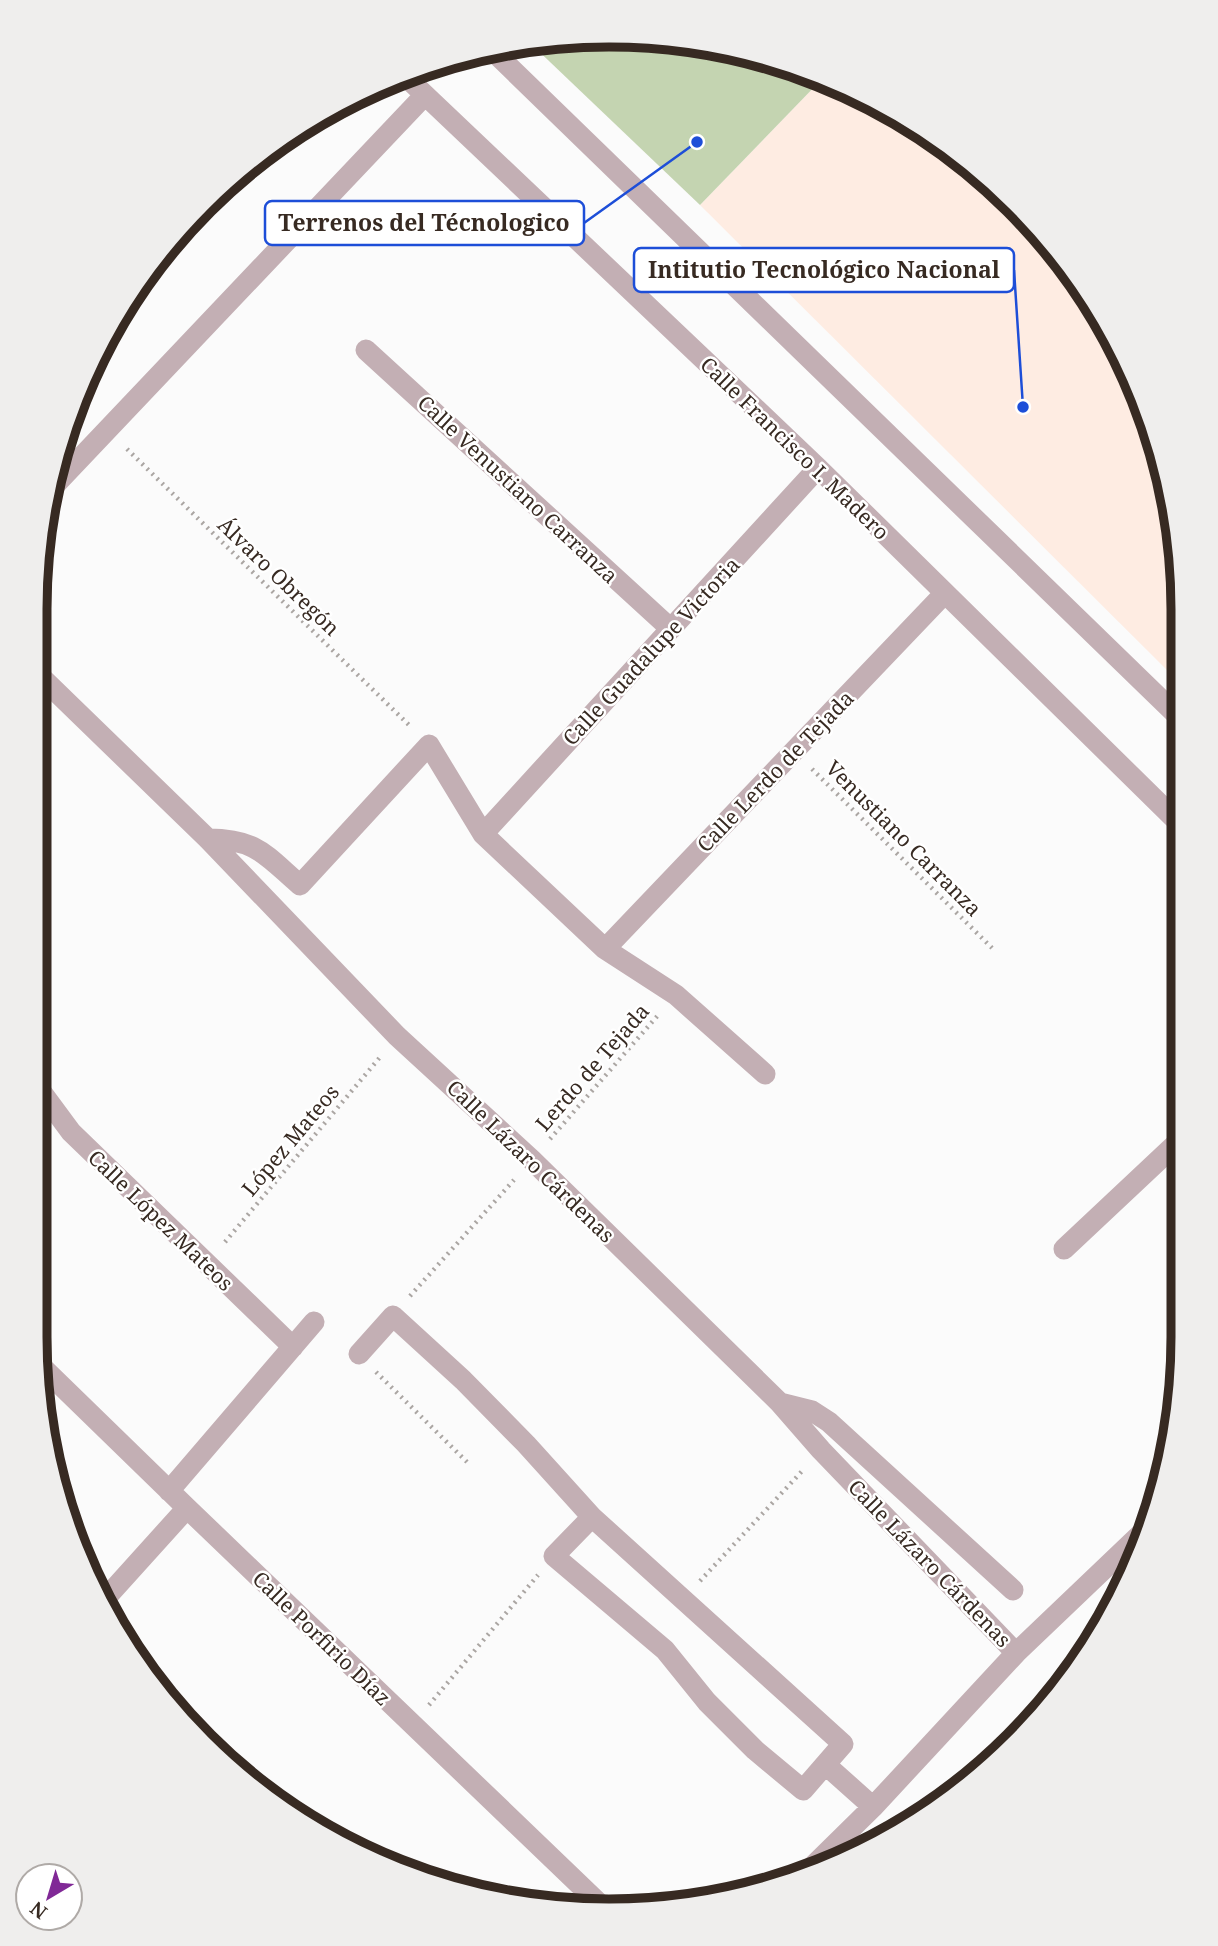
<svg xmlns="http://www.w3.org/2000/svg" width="1218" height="1946" font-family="'Noto Serif',serif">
	<rect width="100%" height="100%" fill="#fbfbfb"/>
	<path fill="#feece2" d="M822,79L863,94L959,154L1064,259L1124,355L1163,460L1182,571L1181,684L700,205Z"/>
	<path fill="#c4d4b1" d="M647,36L758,55L822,79L700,205L528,41Z"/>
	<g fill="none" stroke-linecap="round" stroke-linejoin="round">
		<path stroke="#aba6a3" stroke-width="4.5" stroke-dasharray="2 5" stroke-linecap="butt" d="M127,449L411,727
			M812,769L992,948
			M550,1139L659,1014
			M225,1242L381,1056
			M410,1296L514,1180
			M376,1372L470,1465
			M700,1581L804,1469
			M429,1705L538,1575"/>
		<path stroke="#c3afb4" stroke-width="21" d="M492,50L1181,719
			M404,75L818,468L1181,825
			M366,350L671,629
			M53,487L425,95
			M39,675L208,839L397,1036L532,1160L780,1403L821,1450L1016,1653
			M483,834L818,468
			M208,839C257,839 265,855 300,885L429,745L483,834L605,949L676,995L765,1074
			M605,949L945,593
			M37,1086L71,1132L293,1347
			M1064,1249L1179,1141
			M359,1354L393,1316L463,1380L526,1444L592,1517L843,1744L803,1790L755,1750L707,1702L665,1650L554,1556L592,1517
			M39,1364L187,1508L607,1911
			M780,1403L812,1411L829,1422L1013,1590
			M169,1491L314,1322
			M104,1600L187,1508
			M826,1765L873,1807
			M812,1867L873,1807L1016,1653L1147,1528"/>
	</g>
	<g text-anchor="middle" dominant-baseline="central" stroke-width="5" stroke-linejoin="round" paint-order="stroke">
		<g font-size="21" fill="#372a22" stroke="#fff">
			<text transform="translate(795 448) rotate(44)">Calle Francisco I. Madero</text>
			<text transform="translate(518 489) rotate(43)">Calle Venustiano Carranza</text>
			<text transform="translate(279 576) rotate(44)">Álvaro Obregón</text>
			<text transform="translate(651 651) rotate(-47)">Calle Guadalupe Victoria</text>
			<text transform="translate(775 771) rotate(-46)">Calle Lerdo de Tejada</text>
			<text transform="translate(904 838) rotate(45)">Venustiano Carranza</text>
			<text transform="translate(592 1067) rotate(-49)">Lerdo de Tejada</text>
			<text transform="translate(290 1140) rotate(-50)">López Mateos</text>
			<text transform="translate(531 1161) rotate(44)">Calle Lázaro Cárdenas</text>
			<text transform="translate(161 1220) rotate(44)">Calle López Mateos</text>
			<text transform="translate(930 1563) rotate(46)">Calle Lázaro Cárdenas</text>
			<text transform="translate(322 1638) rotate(44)">Calle Porfirio Díaz</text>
		</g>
	</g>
	<path d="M0 0H1218V1946H0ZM609 47H609A562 562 0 0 1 1171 609V1337A562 562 0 0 1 609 1899H609A562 562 0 0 1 47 1337V609A562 562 0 0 1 609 47Z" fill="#efeeed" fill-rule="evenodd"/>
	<path fill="none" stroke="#372a22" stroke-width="9" d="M609 47H609A562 562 0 0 1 1171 609V1337A562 562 0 0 1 609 1899H609A562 562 0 0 1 47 1337V609A562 562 0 0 1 609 47Z"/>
	<path fill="none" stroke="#1d4ed8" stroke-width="2.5" d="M697 142L584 223M1023 407L1014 270"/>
	<g fill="#1d4ed8" stroke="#fff" stroke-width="2.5">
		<circle cx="697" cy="142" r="7"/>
		<circle cx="1023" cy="407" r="7"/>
	</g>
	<g fill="#fff" stroke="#1d4ed8" stroke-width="2.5">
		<rect x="265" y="201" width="319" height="44" rx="7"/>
		<rect x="634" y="248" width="380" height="44" rx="7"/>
	</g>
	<g font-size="23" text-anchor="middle" font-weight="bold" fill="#372a22">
		<text x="424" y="231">Terrenos del Técnologico</text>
		<text x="824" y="278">Intitutio Tecnológico Nacional</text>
	</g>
	<g transform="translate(49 1897) rotate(218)"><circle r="33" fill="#ffffff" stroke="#afaaa7" stroke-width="2"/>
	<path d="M0-5L12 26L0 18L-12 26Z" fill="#802896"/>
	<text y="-10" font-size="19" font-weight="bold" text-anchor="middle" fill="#372a22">N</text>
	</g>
</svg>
